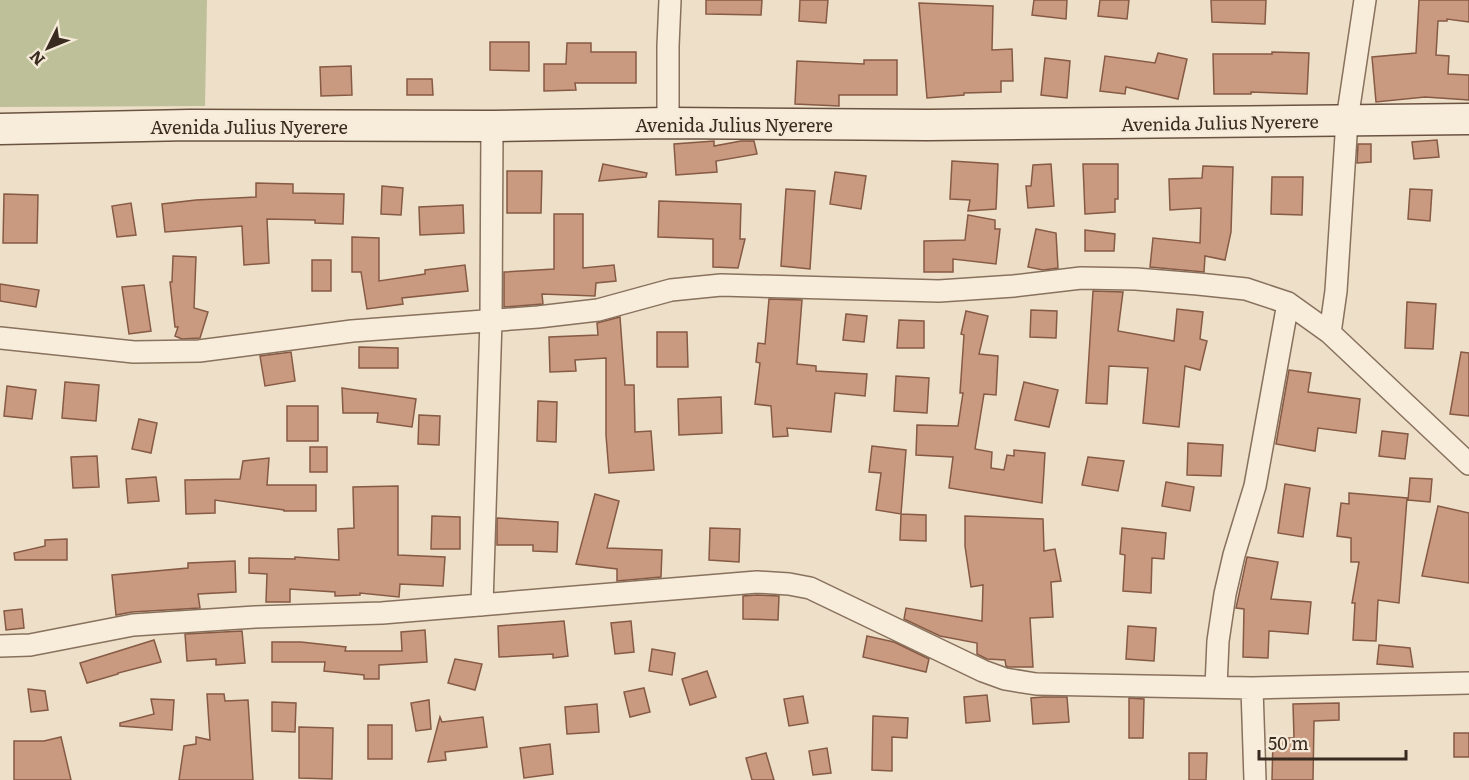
<svg xmlns="http://www.w3.org/2000/svg" width="1469" height="780" font-family="Literata,serif">
	<rect width="100%" height="100%" fill="#eddfc8"/>
	<path fill="#bec09a" d="M0,0H207L205,106L0,107Z"/>
	<path fill="#c99a7f" stroke="#865a44" stroke-width="1.5" d="M706,0H762L761,15L706,14Z
		M800,0H828L826,23L799,21Z
		M1034,0H1067L1066,19L1032,15Z
		M1100,0H1129L1127,19L1098,16Z
		M1211,0H1266L1265,24L1212,22Z
		M1419,0H1469V22L1447,19V21H1438L1436,55L1449,56L1448,74L1469,75V100L1425,97L1376,102L1372,57L1416,53Z
		M919,3L993,6L992,50L1012,49L1013,81H1001V92L964,93V95L927,98Z
		M490,42H529V71L490,70Z
		M567,43H591V52H636V83H575L576,90L544,91V64H566Z
		M1272,52L1309,53L1307,94L1251,92V94H1214L1213,54H1272Z
		M1158,53L1187,59L1178,99L1126,87L1125,94L1100,91L1105,56L1155,63Z
		M1045,58L1070,61L1067,98L1041,95Z
		M864,60H897V95H839V106L795,104L797,61L864,64Z
		M351,66L352,95L321,96L320,67Z
		M407,79H432L433,95H407Z
		M1437,140L1439,157L1414,159L1412,142Z
		M714,141V146L741,141H754L757,154L716,161L717,172L676,175L674,144Z
		M1358,144H1371V162L1357,163Z
		M952,161L998,164L996,209L968,211L970,200L950,199Z
		M603,164L647,173L646,177L599,181Z
		M1051,164L1054,206L1028,208L1026,186H1031L1033,165Z
		M1083,164H1118V199H1115V212L1085,214Z
		M1203,166L1233,167L1231,232L1225,260L1205,256L1204,272L1150,267L1153,238L1200,243L1201,208L1170,210L1169,179L1202,178Z
		M507,171H542L541,213H507Z
		M835,172L866,176L861,209L830,204Z
		M1272,177H1303L1302,215L1271,214Z
		M256,183L293,184V193L344,194L343,224L315,223V220L267,219L269,263L244,265L242,226L165,232L162,204L196,200L256,197Z
		M382,186L403,188L401,215L381,214Z
		M786,189L815,191L810,269L781,266Z
		M1410,189L1432,190L1430,221L1408,219Z
		M4,194L38,195L37,243H3Z
		M659,201L741,204L740,239H745L738,268L713,267V239L658,237Z
		M131,203L136,235L117,237L112,206Z
		M463,205L464,233L420,235L419,207Z
		M554,214H583V268L614,265L616,281L596,283L595,296L542,294L543,304L504,307V272L554,269Z
		M968,215L995,220V229H1000L996,264L953,259V272H924V241L965,240Z
		M1036,229L1056,233L1058,268L1043,270L1028,267Z
		M1085,230L1115,234L1114,251H1085Z
		M352,237L379,238V281L425,274V270L465,265L468,291L402,298L403,304L367,309L361,272H352Z
		M173,256L196,257L194,308L208,312L200,338L182,339L175,336L178,327H175L170,282H172Z
		M312,260H331V291H312Z
		M0,284L39,290L36,307L0,301Z
		M144,285L151,331L129,334L122,287Z
		M1093,291L1123,292L1118,331L1174,341L1177,309L1203,312L1200,339L1207,341L1200,370L1185,366L1179,427L1143,423L1148,368L1109,366L1107,404L1086,403Z
		M769,299L802,300L797,364L816,366V371L867,374L865,396L835,393L831,432L787,428L788,436L773,437L771,406L755,404L760,363L756,362L758,343L765,344Z
		M1407,302L1436,304L1433,349L1405,348Z
		M1031,310L1057,311L1056,338L1030,337Z
		M966,311L988,316L979,354L998,356L996,395L984,394L975,449L992,452L991,468L1004,470L1007,455L1014,456V450L1045,453L1042,503L949,488L953,457L916,455L917,425L958,426L963,393H960L964,335L961,334Z
		M846,314L867,316L864,342L843,340Z
		M620,317L625,385H634L635,432L651,431L654,470L609,473L606,435V358L575,360L576,371L550,372L549,337L598,335L597,323Z
		M899,320L924,321V348H897Z
		M657,332H687L688,367H657Z
		M359,347L398,348V368H359Z
		M291,352L295,381L265,386L260,356Z
		M1461,352L1469,353V416L1450,414Z
		M1289,370L1311,373L1308,392L1360,399L1356,433L1318,428L1315,451L1276,444Z
		M896,376L929,378L927,413L894,411Z
		M65,382L99,385L96,421L62,418Z
		M1024,382L1058,390L1049,427L1015,420Z
		M7,386L36,390L32,419L4,416Z
		M342,388L416,399L412,427L377,422L378,413H343Z
		M721,397L722,433L679,435L678,399Z
		M538,401L557,402L556,442L537,441Z
		M287,406H318V441H287Z
		M419,415L440,416L439,445L418,444Z
		M139,419L157,423L151,453L132,449Z
		M1382,431L1408,434L1405,459L1379,456Z
		M1188,443L1223,445L1221,476L1187,475Z
		M872,446L906,450L901,514L876,510L881,473L869,472Z
		M310,447H327V472H310Z
		M97,456L99,487L73,488L71,457Z
		M1088,457L1124,461L1118,491L1082,485Z
		M269,458L267,485H316V511H284V510L215,500V513L186,514L185,480L240,479L243,461Z
		M156,477L159,501L128,503L126,479Z
		M1410,478L1432,479L1430,502L1408,500Z
		M1166,482L1194,487L1190,511L1162,506Z
		M1285,484L1310,488L1303,537L1278,533Z
		M398,486V555L445,557L443,586L400,584L399,597L360,593V595L335,596V592L290,589V602H266L267,574L249,573V558L295,559V557L339,560L338,529L354,528L353,487Z
		M1349,493L1407,498L1399,603L1378,600L1376,641L1353,640L1355,603H1352L1359,562H1351V538L1337,536L1341,503L1349,504Z
		M595,494L619,501L607,548L662,550L661,577L617,581V569L576,564Z
		M1438,506L1469,513V583L1422,576Z
		M901,514L926,515V541L900,540Z
		M432,516L460,517V549H431Z
		M965,516L1043,519L1044,551L1055,549L1061,581L1051,582L1053,617L1030,618L1033,667H1008L1006,666L1005,660L987,659L977,654V643L940,636L904,619L906,608L982,621L983,585L971,587L965,546Z
		M497,518L558,522L557,552L533,551V545H497Z
		M710,528L740,529L739,562L709,560Z
		M1122,528L1166,533L1164,559L1152,558L1151,593L1123,591L1125,555L1120,554Z
		M67,539V560H15L14,553L45,546V540Z
		M1247,557L1278,562L1271,599L1311,602L1308,634L1269,631L1268,658L1243,657L1244,609L1236,608Z
		M235,561L236,592L198,594L200,608L132,612L116,615L112,575L188,568V563Z
		M757,595L779,596L778,620L743,619V596Z
		M22,609L24,628L6,630L4,611Z
		M564,621L568,656L553,658V654L499,657L498,626Z
		M631,621L634,652L615,654L611,623Z
		M1128,626L1156,628L1154,661L1126,659Z
		M425,630L427,662L379,665V679H364V675L324,671L325,662H272V642H301L346,647L345,651H402L401,632Z
		M242,631L245,663L216,665V659L187,661L185,634Z
		M867,636L894,642L929,659L926,672L863,657Z
		M154,640L161,662L118,673V674L87,683L80,663Z
		M1379,645L1410,648L1413,667L1377,664Z
		M652,649L675,653L672,675L649,671Z
		M455,659L482,664L475,690L448,683Z
		M707,671L716,697L690,705L682,679Z
		M644,688L650,712L630,717L624,692Z
		M28,689L45,691L48,710L31,712Z
		M207,694H224L225,701L248,700L253,780H179L184,746L196,744V737L210,740Z
		M987,695L990,721L966,723L964,697Z
		M803,696L808,723L789,726L784,699Z
		M1043,697H1067L1069,722L1033,724L1031,698Z
		M1129,698L1144,699L1143,738H1129Z
		M151,699L174,700L172,730L120,726V723L154,714Z
		M429,700L431,729L416,731L411,703Z
		M272,702L296,703L295,732L272,731Z
		M1339,703V720L1314,721L1313,780H1272L1273,738H1294L1293,704Z
		M597,704L599,732L567,734L565,707Z
		M873,716L908,718L907,738L892,737V771L872,770Z
		M440,717L442,722L483,717L487,747L445,752L446,760L428,762Z
		M368,725H392V759H368Z
		M299,727L333,728L332,779L299,778Z
		M1454,733H1469V757H1454Z
		M61,737L71,780H14V741H44Z
		M550,744L553,774L524,778L520,748Z
		M827,748L831,773L813,775L809,751Z
		M766,753L774,780H752L746,758Z
		M1189,753H1207L1206,780H1189Z"/>
	<g fill="none" stroke-linecap="round" stroke-linejoin="round">
		<g stroke="#88715d" stroke-width="24">
			<path id="street" d="M668,123V46L670,0
				M1330,333L1336,291L1347,120L1365,0
				M0,338L134,352L199,351L352,331L538,317L598,310L671,290L721,285L939,291L1014,286L1081,278L1136,279L1198,284L1246,289L1288,303L1330,333L1469,464
				M482,605L491,320L492,126
				M0,646L30,645L133,625L255,617L382,613L757,582L789,584L810,588L983,671L1005,679L1036,684L1252,688L1469,683
				M1216,687L1218,641L1225,594L1234,555L1255,486L1288,303
				M1252,688L1255,780"/>
		</g>
		<g stroke="#6a5340" stroke-width="33">
			<path id="secondary" d="M0,129L190,125L492,126L668,123L928,125L1469,119"/>
		</g>
		<use href="#street" stroke="#f8eddb" stroke-width="21"/>
		<use href="#secondary" stroke="#f8eddb" stroke-width="30"/>
	</g>
	<g text-anchor="middle" dominant-baseline="central" stroke-width="4.5" stroke-linejoin="round" paint-order="stroke">
		<g font-size="18" fill="#392b20" stroke="#f4ead7">
			<text transform="translate(1220 122) rotate(-1)">Avenida Julius Nyerere</text>
			<text x="734" y="124">Avenida Julius Nyerere</text>
			<text x="249" y="126">Avenida Julius Nyerere</text>
		</g>
	</g>
	<g transform="translate(48 48) rotate(227)" stroke="#f4ead7" stroke-width="4.5" paint-order="stroke">
	<path d="M0-4.5L10 22L0 15L-10 22Z" fill="#392b20"/>
	<text y="-9" font-size="16" font-weight="bold" text-anchor="middle" fill="#392b20">N</text>
	</g>
	<path d="M1259 750v9h147v-9" fill="none" stroke="#392b20" stroke-width="3"/>
	<text x="1268" y="750" font-size="18" fill="#392b20" stroke="#f4ead7" stroke-width="4.5" paint-order="stroke">50 m</text>
</svg>
